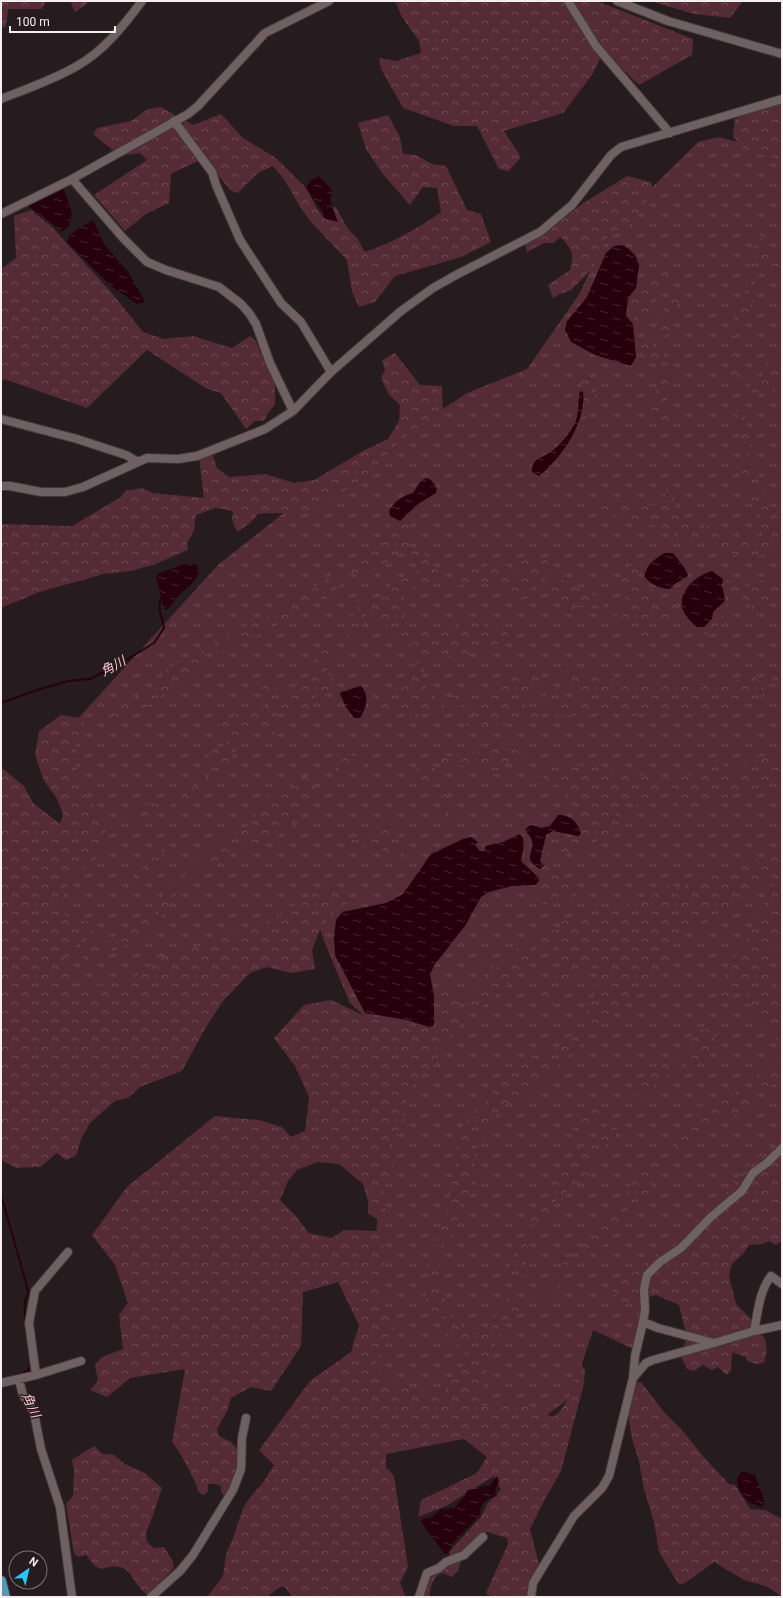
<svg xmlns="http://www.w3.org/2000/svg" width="783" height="1598" font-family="Roboto,'Noto Sans JP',sans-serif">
	<defs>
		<pattern id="grass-tufts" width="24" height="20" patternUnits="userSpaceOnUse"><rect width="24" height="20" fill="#552b38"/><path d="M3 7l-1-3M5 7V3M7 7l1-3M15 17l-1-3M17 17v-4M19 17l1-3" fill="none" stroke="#6e4a55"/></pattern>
		<pattern id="forest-crowns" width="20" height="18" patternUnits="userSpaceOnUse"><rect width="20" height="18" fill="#552b38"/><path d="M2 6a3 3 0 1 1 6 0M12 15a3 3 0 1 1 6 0" fill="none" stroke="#6e4a55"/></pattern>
		<pattern id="water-ripples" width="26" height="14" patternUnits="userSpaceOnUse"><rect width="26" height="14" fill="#27000d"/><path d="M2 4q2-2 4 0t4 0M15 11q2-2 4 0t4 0" fill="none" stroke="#472631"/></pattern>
	</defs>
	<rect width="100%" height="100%" fill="#261b1e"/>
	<path fill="url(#grass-tufts)" d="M718,137L782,153V1163L647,1295L633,1349L593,1330L571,1397L547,1415L446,1410L374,1378V1258L381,1177L370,1021L350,1003L324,941L314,911L87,1016L59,978L43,910L73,836L72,725L219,564L294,505L350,470L467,393L527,369L580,293L608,231L698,142Z"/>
	<path fill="url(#forest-crowns)" d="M1,1H46L42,9H8L6,27L1,28Z
		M70,1H86L87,4L75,12Z
		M395,1H597L693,39L692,55L639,85L604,51L592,75L563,113L504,131L521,157L509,171L499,169L477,126H454L403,108L381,69L379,58L396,61L421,53L419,41L402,17Z
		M650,1H743L730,18L694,14Z
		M782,96V161L743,149L733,136L735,119Z
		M161,107L193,125L221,114L243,138L276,158L306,188L317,209L324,218L335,206L348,229L357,238L365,252C392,243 417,229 441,212L437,188L423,187L410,205L382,173L366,149L358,123L388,115L400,137L403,154L416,155L432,164L446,166L467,210L481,214L491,242L461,257L395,276L375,302L359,307L352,292L347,260L311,222L300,207L286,182L273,166L258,173L238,193L230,190L212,168L198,161L171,174L169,203L146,214L125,231L94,195L147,160L140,153L120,156L93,134L97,128L131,121L148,109Z
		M627,176L651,182L653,188L644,208L624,232L616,230L608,236L593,268L571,290L560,294L553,298L548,285L570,270C575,253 572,250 561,237L553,243H544L527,252L525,244L542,236L582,204Z
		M31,210L52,227L111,292L143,332L164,339L193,336L232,348L250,336L256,341L266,366L275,382V405L268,413L264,421H255L246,429L221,393L207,389L147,350L87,408L4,379L1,382V269L16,258L14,216Z
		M759,233C763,238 763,242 766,248C769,256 776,260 782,265V275L776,269L765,267L756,279L753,301L748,312L741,320L736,336V365L737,375L734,384L728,382L733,349L730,327L746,289L753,257L752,250L755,239Z
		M665,269L668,273C667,280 662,283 659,290C653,302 660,312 647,322C637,322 632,318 624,311L626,300Z
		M675,296L679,301C678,306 674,309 673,313C670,322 673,332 663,336L657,332C662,321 663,301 675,296Z
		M648,341L663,353L668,363V390L666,408L671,424L665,429L660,425V417L657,414L649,411C646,395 667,385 661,371C659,367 659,371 657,367C651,356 654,357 642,354L639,347L641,343Z
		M395,353L420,385L442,386L443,415C430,422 415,429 403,438C396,444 390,453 382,460C364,479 334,502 309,510C292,515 275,512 258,514L249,524L237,532L232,520L233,511L216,508L196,515L194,531L187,543L188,550L153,565L130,571L104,574L39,592L1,608V524L72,526L121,497L125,491L141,488L153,493L204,498L199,457L212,453L217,468L229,477L265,474L294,483L314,480L363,451L388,439L399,421L400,405L389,395L381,378L385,370L382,360Z
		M771,357L779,358L782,361V388L768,393L760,392L751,396L749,386C755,382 760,379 764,372C767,367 766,361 771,357Z
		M583,375C611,378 584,425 577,438L574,437C577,426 585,415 584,403C584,392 579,387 583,375Z
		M739,406H744L746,424L752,452L751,463L763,494L780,522L782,530V552H768L759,556L737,558L725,546L707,542L695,541L685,537L677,536L662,527L627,520L603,511L599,502C621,496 644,509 665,504V491L672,485C675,491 674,495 675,501C678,517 693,521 705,527L714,524L721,533L732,538L742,534L757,538L762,535C762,523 762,513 752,505C751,499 751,494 748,489C739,474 734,474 747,458C747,455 747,451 745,448C740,438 737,438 742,426L736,413Z
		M570,441L572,443L552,468L549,475H542L552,462L563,452Z
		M410,521C411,531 405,540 411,548L421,549L431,564L437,569L438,575C423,594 406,579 400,611L410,631L407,637H400L382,621L367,613L363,620L360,635L353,638L347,635L355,608L373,598L388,597L391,588L389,582L395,577H405L415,574L419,567C413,563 409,557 404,552L395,556L380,569L364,572L359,575L351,573L347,563L360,559L366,554L374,552L379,546L382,532L388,526Z
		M522,557L532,560L541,557L548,558V575L540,587L533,590L529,597L521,600L514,599L508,591L498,588L493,582L459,585L452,580L460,570L477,569L501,562L509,567L511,574H517Z
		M637,565L639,572L637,578C643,585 647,589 656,590L663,602L678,607C671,625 657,616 643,617L640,625L650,634V639L646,644L639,642L633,628L628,629L622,620L617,619L616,610L622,607L626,599L620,590L622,576L629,566Z
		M334,571L337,572L341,580L338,588L333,596C314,600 302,610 286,620C272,628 258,635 244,642L236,639C227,645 226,652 216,656L209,651L215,641L223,636L234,630L244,628L251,623L284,610L292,594L309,593L319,583L327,579Z
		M557,579L568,581L576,587L596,596L604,604L603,610L595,613L586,607L579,605L571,615L561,611C560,601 561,597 551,592L552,585Z
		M730,580L738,586L747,587C764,574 767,586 782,582V598L770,601L757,599L753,609L741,597L732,599L725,608L721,624L714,628L707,635L701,632C705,618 714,605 724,595V582Z
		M471,620L491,628L496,625L502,626L508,633V641L494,645L491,651C466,642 476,655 463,657C457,658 443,654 435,654C432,659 426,664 424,670C417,684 434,697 444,703L443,710C433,712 425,712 417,717L411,709L401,711L395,705L387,714L381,709L369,714L370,702L376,693L390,694L402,689L411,682L418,657L409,648L424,631L441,629Z
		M335,644L340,648L328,666L326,672L333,678L336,688C325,696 312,690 310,707L303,713L295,708L290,709L287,714L280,711C274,718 274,723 276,732L270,736L259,724C235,727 243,748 229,760L228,770L217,775C213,789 199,796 186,799L182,796L194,786L203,783C210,774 213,767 208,756L212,750C223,747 227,745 229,734L218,727L220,721C236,716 251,707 267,705C271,696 264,690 257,685L260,678L268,679L275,687L285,692L308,680L312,676L314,661L320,649H328Z
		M199,648H202L205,654L198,673L194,678L175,691L162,695L148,706L124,716L119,720L112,719V714L123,704L141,693L147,694L159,690L162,685L160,682C164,668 177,661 189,659L193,652Z
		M781,667L782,668V686H776C769,678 773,672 781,667Z
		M512,670C521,674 528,676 537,673L542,681L537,691L528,694L523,698L525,706L530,710L539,709L542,714L540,719C528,724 518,721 506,723C492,725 480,728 465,727L467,720L474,719L475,706L470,703L459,707L453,702V694H482Z
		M565,671L606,673L618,683L634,680L665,685L695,683L703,685L718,681L737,680L746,676L757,677L764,686L763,693L757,701L747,703L737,709H721L714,711L698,714L684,712L677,709L666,714C663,712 660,710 656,710C652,709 628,718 621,719L615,714L607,712L595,715L580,713L572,716L558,717L546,700L545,693L560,687L566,704L575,701L582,693L581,687L572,682L563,680Z
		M61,715L86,719L76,742L77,774L83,791L98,809L106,828L104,847L94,861L71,875L59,908L70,920L77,917L85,921L93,923L94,935L66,952L65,970L71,981L84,988L95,987L132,979L171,952L199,946L273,919L286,912L317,890L332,887L344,895L347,905L344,908L335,911L321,927L312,950L315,969L291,973L267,967L250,973L223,1001L206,1027L182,1071L140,1087L128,1098L115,1101L90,1123L81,1139L76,1156L66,1160L57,1153L40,1167L16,1168L1,1160V769L2,768L24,786L33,803L60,824L63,814L56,797L44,781L35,755L39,731Z
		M498,743C511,745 522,744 525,759H512L509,762L502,763L499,767L500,773L495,774L489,770L485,775L478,768L456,765L450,767L440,765L438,759L446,755L456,758Z
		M350,755C356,755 360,759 364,764L363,767C361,768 359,767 356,767C350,767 344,774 340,778L335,774C335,764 341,759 350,755Z
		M773,755L782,758V774L775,776L763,788L737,791L725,799L706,801L704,810L694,812L687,807L674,808L672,801L680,789C658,784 656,794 644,809L635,811L637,801L623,804L609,813L624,818L626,822L624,826L583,848L559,855L553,852L547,843C556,835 565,837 576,839L578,819L570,799L561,787L547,781L538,771L541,763L608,768L620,771L661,779L694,774L723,764L732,772L743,770C752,757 757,756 773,755Z
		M418,767L434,768L440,772V778L432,787L421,786L420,777L416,771Z
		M308,776L313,784L314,794L305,803L300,820L293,827L284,828L278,832L276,840L240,848L228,855L222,862L216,865H206L197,871L180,888L151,931L142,938L131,944L84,962L82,953L87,946L109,940L122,932L132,929L144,918H153L160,899L170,885L183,878L192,864L202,858L213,846L223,842L228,835L249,825L255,817L259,804L266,797L279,789L291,787L297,779Z
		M437,793H446L457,816L452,822L447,817L441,803L433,802L428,797L429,794Z
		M169,801L172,804L159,812L136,819L133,816L135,810C146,804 157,804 169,801Z
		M388,822L393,826L403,844L400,859L380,850L367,848L363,845L354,848L343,844L345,838L355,840L371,833L375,829Z
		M162,842L165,843C164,852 160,859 161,868L153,876L139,884L131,893L125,894L123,890L133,880L136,873L148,864L153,858L151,854L152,850Z
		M543,850L549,858L552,867L560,874L566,883C573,886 575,889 576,897C564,902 552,904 539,904L543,870L536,864L538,852Z
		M782,852V938L768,955L771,971V991L782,1010V1044L766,1029L760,1026L744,988L732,994L725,1001L720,999L717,992L730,965L747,939L774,882L772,876L745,890L703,928L689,930L675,939L667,950L673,956L671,963L658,978L641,987L628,1000L613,1008L601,1022L600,1035L591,1034L588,1025L586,1012L597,989V971L585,966C577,972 565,979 560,988C555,998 558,1002 545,1007L539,1001C539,985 558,984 560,970C561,964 556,954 554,948L547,944L536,949L530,960L516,971L505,987L483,1006L467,1010C465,1000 468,995 473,987L481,985L486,982L482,966L483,960L488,961L495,967L505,965L519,945L532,941L544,932L560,929L561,922L596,909L648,901L659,889L670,885L677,895L689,881L709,873L734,870L758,859Z
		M447,983C453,994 467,1013 460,1026C456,1032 449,1035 445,1041C441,1048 441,1056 435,1063C428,1072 417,1077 412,1088C409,1094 403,1106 403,1114C403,1123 406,1120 403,1131L396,1130L390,1144L393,1157V1166L383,1186L386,1211L380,1220L368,1214V1201L363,1184L339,1164L318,1162L297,1170L288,1181L280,1200L295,1215L309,1233L332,1238L344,1230L380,1231C383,1243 386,1255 384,1268C383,1274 379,1280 380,1286C380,1304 389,1315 394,1331L382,1342L375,1370L389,1383L443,1396L449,1381L470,1358L447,1335L443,1325L447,1320L459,1324L472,1334L485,1332L508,1297L520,1300L521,1311L508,1319L501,1331L490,1357L478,1407L511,1400L553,1417C569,1407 572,1384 577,1368L579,1365H582L585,1370L584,1384L561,1471L545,1499L530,1529L539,1564L529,1583L527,1597H491L486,1593L508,1544L507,1538L487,1532L463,1555L458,1571L452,1577L442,1573C432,1577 431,1587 429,1597H421C429,1576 434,1573 451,1558L449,1552L481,1517L488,1503L501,1490L494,1476L448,1505L418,1517L421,1500L477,1473L487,1457L464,1439L386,1454V1467L394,1476L408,1567L400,1583L405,1595L404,1597H292L285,1587H280L267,1597H207L223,1576L226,1554L233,1538L243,1508L252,1495L262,1484L274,1465L259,1450L310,1381L351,1352L359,1325L338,1282L303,1292L301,1346L271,1391L251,1387L231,1398L227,1411L217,1429L219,1436L231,1442L239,1451L238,1468L226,1498L221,1492V1486L215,1484H208V1491L204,1495L199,1493C193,1475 183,1457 172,1442L185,1369L130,1378L107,1397L90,1390L98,1381L95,1365L102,1357L123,1349L119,1315L128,1303L115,1265L92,1235L127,1187L215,1116L259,1120L282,1127L291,1137L305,1131L309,1097L295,1066L274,1038L304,1005L331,1000L363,1015L433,1030L442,1014L438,998V985Z
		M705,1029L715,1032C712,1060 691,1062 670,1073C657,1081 647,1095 634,1103C642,1070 663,1067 689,1051C689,1035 690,1034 705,1029Z
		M580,1030L583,1035L580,1046L563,1060L549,1079L527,1093L521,1102H511L502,1105L497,1114L494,1124L487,1135L479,1141L474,1160L476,1172L475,1186L460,1203L461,1216L456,1226L441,1250L435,1253H431L429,1250L437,1243V1233L450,1204L452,1177L456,1164L457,1140L461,1128L470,1115L491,1098L495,1088L508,1074L533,1056L563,1045L571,1036Z
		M782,1056V1069L774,1084L763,1091L755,1086L754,1081L770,1065Z
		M746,1087L754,1097L751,1108L742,1118L733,1114L721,1117L705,1130L686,1152L675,1157L676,1144L696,1122L698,1113L704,1105L732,1094Z
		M601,1106L605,1113C592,1128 589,1126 572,1133L573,1122L583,1119L591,1109Z
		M616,1119L618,1127L615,1137L602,1150L599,1158L592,1165L589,1175L582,1182L557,1198L548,1221L538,1229L531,1225L526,1220L542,1207L547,1199L553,1179L575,1162L572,1155L576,1148L592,1146C600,1135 604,1123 616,1119Z
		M782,1138V1243L780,1242L776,1245L769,1241L763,1244L749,1245L744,1253L732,1264L729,1276L736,1304L753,1321L754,1333L760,1334L765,1339L767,1350L764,1363L757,1364L747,1361L746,1357L732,1352L731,1371L726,1375L718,1367L712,1370L703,1365L694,1371L687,1369L680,1355L687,1338L679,1305L656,1295L622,1305L612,1290L656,1254L675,1246L704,1212L719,1203L735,1181L751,1163L772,1147Z
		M655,1155L659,1165L650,1191L640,1201L628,1208L623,1217L610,1230L606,1242L595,1252L573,1262L566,1272L560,1284L546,1298L536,1301L542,1293L549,1287L555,1279L565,1261L583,1247L592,1235L595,1227L612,1213L624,1193L629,1188L636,1178L644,1169L648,1160Z
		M520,1241H525L528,1247L523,1280L517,1284L511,1282L509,1269L517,1245Z
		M435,1261C440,1264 443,1273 444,1279L440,1284C441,1295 445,1300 451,1308L450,1317L444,1318L436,1313L426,1309L425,1295C438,1278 424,1277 426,1264Z
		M641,1382L663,1411L682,1430L708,1462L729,1484L735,1485L750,1509L765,1510L782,1519V1597L768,1587L744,1580L714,1562L685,1583L679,1585L659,1552L654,1522L644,1489L639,1461L632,1439L628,1415L633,1384Z
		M94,1446L103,1454L114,1455L125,1464L145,1473L162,1488L153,1515L146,1533L147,1542L154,1548L164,1547L172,1560L174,1568L148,1595C128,1582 134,1559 102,1569L95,1566L86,1555L79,1557L74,1554L66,1504L73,1496L74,1471L72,1460Z"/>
	<path fill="url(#water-ripples)" d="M319,176L332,190L330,201L338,222L325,219L322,211L306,188L310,181Z
		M64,189L72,213L69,226L61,232L42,215L28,206Z
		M93,220L104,244L129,273L145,302L137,304L111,286L67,242L70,234Z
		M622,245L629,249L635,255L639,265L636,288L628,298L626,316L633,324L636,357L631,366L595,355L571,342L565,330L567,321L587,297L606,253L614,246Z
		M580,391L583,392C587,421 561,459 539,476L532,472C531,458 543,458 552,451C560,445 569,434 574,425C580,414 577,402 580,391Z
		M427,478L431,480L437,488L436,493L418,504L400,521L390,516L389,511C395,501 402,496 413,493C417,488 420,479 427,478Z
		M664,553H673C679,561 686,568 688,576L675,584L670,589C660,589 650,584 644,576C647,564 655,559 664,553Z
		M188,563L197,565C203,579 187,587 179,595C175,600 171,606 167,610L164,609L156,577L159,573Z
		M712,571L723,579L722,585L725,599L724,602L713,612L712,619L704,627H697C691,622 684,615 682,607C679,590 697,575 712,571Z
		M361,686C370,696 366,708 360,718H354L346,707L340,694L341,692Z
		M558,815C570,814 579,823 581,834L578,836L553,831L546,835L540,861L544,866L540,869C521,858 535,853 532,841C531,837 527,833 525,829L531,825L536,826L541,828L550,826Z
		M520,834C527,840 522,852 521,861L540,879L536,885L512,886L489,892L481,897L465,926L435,964L430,974L434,997V1025L429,1027L407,1020L365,1013L335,955L334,938L336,920L342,912L386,903L403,894L431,854L463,839L471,837L478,842L475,845L480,851H485V846L503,842Z
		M742,1471L755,1475L765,1503L762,1507C746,1503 739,1495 737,1479Z
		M497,1476L499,1482L495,1492L497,1496C487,1497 479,1505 480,1515L453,1543L448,1554L444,1553L421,1522L423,1519L432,1517L441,1509L455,1508L468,1490L490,1485Z"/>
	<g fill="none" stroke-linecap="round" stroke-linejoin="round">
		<path stroke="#27000d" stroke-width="2" d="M1,703L40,689L69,681L90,679L118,665L154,643L164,628C162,617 156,606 162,596
			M1,1195L28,1290C29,1295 26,1298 25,1302C24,1315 26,1331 28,1344
			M21,1377L20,1375L28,1370L31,1364
			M56,1482L63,1503
			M66,1519L68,1538"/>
		<g stroke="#42393b" stroke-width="10">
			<path id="minor" d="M568,1L596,46L670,133
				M617,1L668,21L782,54
				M1,99C26,89 53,80 77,66C104,51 124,25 142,1
				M174,121L212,172L216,185L240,240L281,303L301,322L331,372
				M72,179L123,238L147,262L166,270L219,287L241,304L249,313L256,324L270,363L293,411
				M1,214L72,179L188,114L198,106L265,33L329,1
				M1,419L77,439L126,455L138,462
				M1,486H10L41,492H65L83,487L147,458L178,459L197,456L265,429L293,411L331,372L401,311L433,288L456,275L540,232L572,205L611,155L621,147L782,99
				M643,1322L658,1328L714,1343L754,1331L782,1325
				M754,1331C758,1313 759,1291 771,1276L782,1284
				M36,1375L29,1323L35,1291L68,1252
				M633,1378L646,1363L653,1360L714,1343
				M19,1380L23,1395L34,1413L41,1449L60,1507L72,1597
				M1,1383L36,1375L81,1361
				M151,1597L180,1571L193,1555L233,1490L241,1469L242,1438L246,1418
				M419,1597L427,1573L439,1568L446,1562L464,1555L483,1537
				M531,1597L533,1583L574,1516L602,1488L609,1476L633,1378L635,1356L643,1322L645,1310L644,1289L647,1275L660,1262L681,1248L711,1217L742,1191L753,1173L768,1162L782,1148"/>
		</g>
		<g stroke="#42393b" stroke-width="12">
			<path id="major" d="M1,1581L5,1597"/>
		</g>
		<use href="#minor" stroke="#6f6064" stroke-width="8"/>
		<use href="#major" stroke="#5399b6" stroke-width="10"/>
	</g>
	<g text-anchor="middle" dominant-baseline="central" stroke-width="3" stroke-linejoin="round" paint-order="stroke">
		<g font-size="13" font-style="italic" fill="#f6c0ce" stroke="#261b1e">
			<text transform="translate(113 666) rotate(-29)">角川</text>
			<text transform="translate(31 1405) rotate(65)">角川</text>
		</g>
	</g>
	<rect width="783" height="1598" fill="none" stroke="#f5edef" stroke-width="4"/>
	<g transform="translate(28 1570) rotate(34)"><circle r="19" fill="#261b1e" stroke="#796f72"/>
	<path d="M0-3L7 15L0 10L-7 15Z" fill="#21c9fd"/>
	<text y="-6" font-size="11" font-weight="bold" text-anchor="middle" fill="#f5edef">N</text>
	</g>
	<path d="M10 26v6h105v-6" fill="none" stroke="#f5edef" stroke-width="2"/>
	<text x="16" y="26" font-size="12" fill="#f5edef" stroke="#261b1e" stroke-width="3" paint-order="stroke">100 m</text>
</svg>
